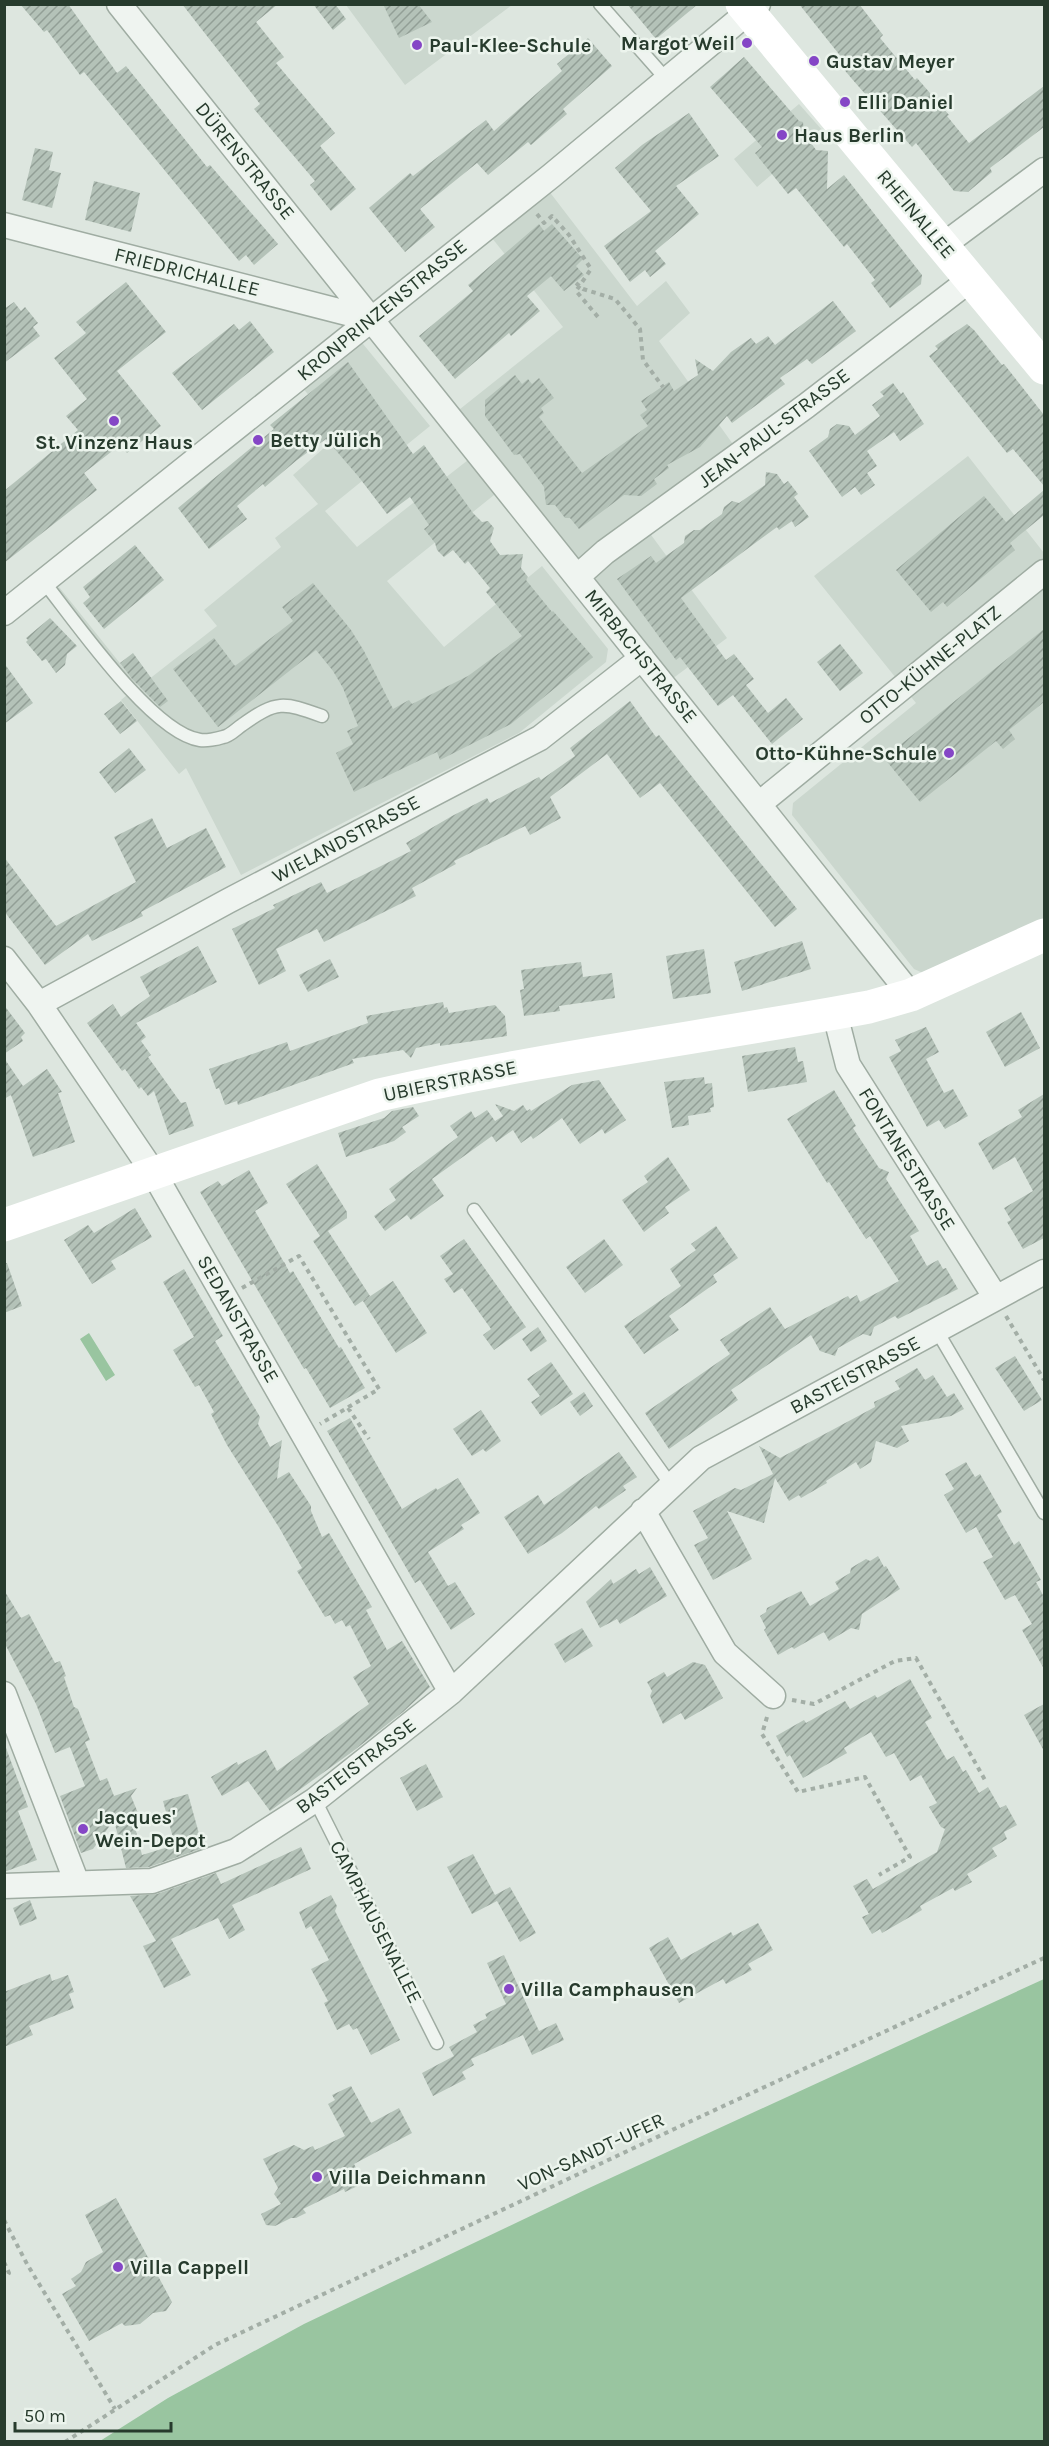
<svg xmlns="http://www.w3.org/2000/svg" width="1049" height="2446" font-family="Karla,sans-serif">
	<defs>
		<pattern id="building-hatch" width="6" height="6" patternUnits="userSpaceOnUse" patternTransform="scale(1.5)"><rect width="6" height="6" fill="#b4c2b8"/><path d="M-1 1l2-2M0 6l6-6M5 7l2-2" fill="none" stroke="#929f96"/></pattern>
	</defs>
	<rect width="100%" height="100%" fill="#dde6df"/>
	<path fill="#cbd7ce" d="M346,5H512L405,85Z
		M799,104L823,131L757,187L734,159Z
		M542,182L637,306L666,281L690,313L659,341L740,454L643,524L727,638L664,685L504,487L387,581L444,647L542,566L608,649L606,662L519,733L241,875L186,768L179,774L121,700L127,695L48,595L59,587L139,687L217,626L204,610L281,547L275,538L318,504L293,475L340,434L302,387L359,339L430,426L325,511L357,547L477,453L450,417L563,327L484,228Z
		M968,456L1044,553V918L923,973L914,969L792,815L793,803L916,703L814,576Z"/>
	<path fill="#99c5a0" d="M89,1333L115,1375L106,1381L80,1339Z
		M1044,1979V2441H100L168,2398L304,2324L589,2188Z"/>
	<path fill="url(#building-hatch)" d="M20,4H68L117,73L126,66L207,167L210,165L278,244L254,265L246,255L239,261L84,72L80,75L47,30L44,32Z
		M182,4H278L256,22L284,57L276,63L335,133L320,146L356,189L331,211L310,185L315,181L254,109L260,104Z
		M313,4H335L346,19L333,30Z
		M383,4H418L432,22L399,38Z
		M627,4H698L656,39Z
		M799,4H859L883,35L880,38L915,80L917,78L949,115L947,116L969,143L1044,86V127L990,168L992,172L968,192L954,191L916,143L912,147L852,79L842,67L846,63Z
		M588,38L612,66L563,109L567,114L531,145L528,142L488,175L477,163L420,209L435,227L405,252L369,208L410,173L413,176L486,120L494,131L562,71L557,64Z
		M744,57L799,121L803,122L804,133L816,150L828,151L827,189L844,175L922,275L921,284L890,308L871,283L875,280L847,244L844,247L796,188L788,194L755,153L762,147L710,87Z
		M689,113L719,156L676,186L699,214L655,251L666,264L650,277L645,270L630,282L604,246L651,211L615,168L642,145Z
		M35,148L53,152L49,170L61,173L52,208L22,200Z
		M94,181L140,193L131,232L85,220Z
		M539,224L544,231L552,224L583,259L576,266L584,275L564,291L551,276L527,296L540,311L511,336L509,333L455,379L419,336L473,291L468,285Z
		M126,282L166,332L117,371L161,426L127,453L120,445L84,473L97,490L4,563V491L78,430L66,416L87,399L54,358L86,333L76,322Z
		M833,301L856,331L812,364L807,359L780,378L785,384L732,423L727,416L700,447L667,465L669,468L654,479L657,484L641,496L624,495L579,529L570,518H565L555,505H546L544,487L520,454L514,455L485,416V400L515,375L522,384L528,379L532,384L539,378L554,398L541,408L544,413L539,417L582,473L648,426L640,415L647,410L641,401L669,382L674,391L698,375L695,359L713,371L731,352L751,338L756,344L768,336L775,345Z
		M14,302L21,311L25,307L38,323L33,327L40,336L4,363V309Z
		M250,321L274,352L202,410L172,373L234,324L239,330Z
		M967,324L974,330L1002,365L1004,364L1044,415V486L1013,449L1007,453L929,356L938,349L935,346Z
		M348,362L413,454L424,445L473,513L482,522L488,521L494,528L490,541L500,555L523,554L521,568L528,577L526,580L552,612L553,611L593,657L511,724L440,760L437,752L354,792L336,753L353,744L347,731L358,726L343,688L333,671L316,650L218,727L173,669L214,638L235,666L293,621L282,607L313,583L351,630L364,651L393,709L409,700L412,704L468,676L522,636L486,592L490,588L468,561L465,564L453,550L444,557L437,550L435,543L424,529L429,525L410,497L387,514L358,476L326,439L297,460L265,487L263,484L237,506L247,519L209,549L178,508L274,429L270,425Z
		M893,383L901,394L903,392L924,424L900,441L894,432L867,451L877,466L867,473L875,485L861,495L855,487L842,497L809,451L828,437L830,429L837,424L849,426L855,435L880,416L872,405L884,396L880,392Z
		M766,472L777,474L784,484L788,481L798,494L794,497L809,517L795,527L792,521L779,530L777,527L681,598L726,660L734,654L754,679L746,685L768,713L786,698L803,719L772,744L733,695L718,706L680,657L676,660L617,579L651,556L656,563L684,543L685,536L694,530H700L722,514L724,507L732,501L739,503L765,485Z
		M1044,490V515L1010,543L1015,550L947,607L943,602L931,612L896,570L984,496L1006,522Z
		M135,545L164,580L104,629L83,603L90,597L83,587Z
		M50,618L77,646L67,654L65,665L56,673L46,659L42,661L26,642L28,640L26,638Z
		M1044,629V702L1009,730L1015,739L1003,749L996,741L920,802L884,758Z
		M840,644L863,673L840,691L817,662Z
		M133,653L168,701L160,707L132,679L120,663Z
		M4,663L33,703L4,724Z
		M121,701L137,721L120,734L104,714Z
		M630,701L656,737L659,735L797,909L775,927L660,783L640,798L607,754L550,797L561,818L530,835L525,826L454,861L456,864L412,888L416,896L324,942L317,929L276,949L286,971L259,985L232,929L275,908L273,905L321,882L327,893L411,851L406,843L452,816L487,798L490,803L539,777L541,780L575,756L570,748Z
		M129,748L146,770L115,793L99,772Z
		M152,818L167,848L206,828L226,867L141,912L143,916L92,941L88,934L45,965L4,911V857L56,926L136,882L114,837Z
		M802,941L811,969L742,991L734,962Z
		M198,946L217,982L136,1023L146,1037L141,1041L151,1055L148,1057L181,1103L186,1102L194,1126L169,1135L154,1091L148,1096L141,1087L139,1089L125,1069L122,1071L87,1023L113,1004L121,1017L150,996L140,977Z
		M704,949L711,993L673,999L666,956Z
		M330,959L339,977L308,992L299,975Z
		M581,962L583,977L612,973L615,998L559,1006L560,1011L524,1016L520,990L524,989L521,970Z
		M443,1002L444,1008L447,1007L449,1013L495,1005L505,1016L507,1036L440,1046V1043L416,1048L411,1058L403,1050L352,1059L354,1063L238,1105L237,1101L225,1105L219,1088L216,1089L209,1069L287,1042L290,1051L368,1023L366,1016Z
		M4,1005L25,1033L21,1037L23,1041L4,1054Z
		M1021,1012L1040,1048L1005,1067L986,1032Z
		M926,1027L939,1052L926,1059L944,1093L953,1089L968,1116L945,1129L939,1120L927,1127L889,1057L901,1051L895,1040Z
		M795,1047L798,1062L803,1061L807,1082L748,1092L742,1056Z
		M4,1058L23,1086L47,1069L62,1092L58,1093L75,1142L33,1157L11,1095L4,1099Z
		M704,1077L705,1084L712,1083L714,1107L710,1108L711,1112L688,1116L689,1125L672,1128L664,1082Z
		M599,1080L626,1120L605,1134L602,1129L580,1144L562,1118L533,1139L531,1136L521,1143L513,1130L496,1142L492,1136L432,1179L444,1196L411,1220L407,1215L385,1231L374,1216L396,1200L389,1189L458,1137L450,1126L471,1111L475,1118L487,1110L495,1121L503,1116L495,1104L514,1111L523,1105L527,1111L530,1109L531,1111L572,1085Z
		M834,1090L856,1126L853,1128L879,1168L889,1172L886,1179L919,1231L910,1236L927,1266L938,1260L943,1269L946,1268L958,1289L898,1319L895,1316L874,1327L871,1336L863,1334L838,1348L835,1356L820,1351L811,1335L731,1390L738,1400L669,1449L645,1413L730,1354L720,1340L770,1307L785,1329L848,1296L850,1299L857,1295L860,1302L899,1281L870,1236L866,1239L829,1182L827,1183L787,1119Z
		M1044,1094V1238L1023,1249L1007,1222L1011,1220L1004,1208L1033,1191L1015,1157L993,1170L978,1143L1022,1117L1018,1110Z
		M413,1107L419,1116L402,1127L406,1132L394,1141L346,1157L338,1133L384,1118L392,1111Z
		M668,1157L690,1190L665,1207L669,1213L644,1232L622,1200L648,1182L644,1176Z
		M317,1164L347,1212V1218L328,1231L370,1296L355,1306L313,1241L320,1236L286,1184Z
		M249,1170L268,1203L255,1211L290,1273L293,1271L339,1348L341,1347L365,1388L330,1408L306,1368L304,1369L200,1192L218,1181L222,1186Z
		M135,1208L152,1237L111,1261L116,1269L92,1284L64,1240L88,1225L94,1233Z
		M716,1226L738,1258L713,1275L717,1282L669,1316L679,1330L644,1354L624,1326L681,1286L670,1269L696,1250L691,1244Z
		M464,1239L526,1327L494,1350L483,1335L491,1329L462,1288L454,1293L444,1279L453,1274L440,1256Z
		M604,1239L623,1265L585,1293L566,1267Z
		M4,1263H7L22,1306L4,1313Z
		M184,1269L223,1336L215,1341L260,1417L258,1424L270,1447L282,1440L277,1479L289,1472L311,1506V1511L322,1537L329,1533L372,1607L366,1610L387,1650L402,1641L430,1687L403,1712L352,1752L270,1811L248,1781L222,1796L211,1777L237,1762L238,1765L266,1750L277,1771L369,1704L353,1677L371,1666L350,1625L346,1627L342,1620L335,1624L330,1615L325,1617L297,1571L302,1568L280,1529L227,1445L211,1414L214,1412L199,1385L195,1387L173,1350L194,1337L163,1282Z
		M393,1281L427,1333L396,1353L363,1301Z
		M538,1327L547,1341L531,1352L522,1339Z
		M1015,1356L1042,1400L1024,1411L995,1368Z
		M551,1362L573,1394L541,1416L531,1402L540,1396L527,1379Z
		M917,1368L925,1380L933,1375L947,1397L954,1393L964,1409L951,1416L901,1426L909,1441L897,1448L876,1441L871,1462L860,1469L856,1462L826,1481L827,1483L801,1498L799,1495L789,1501L775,1478L764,1523L727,1511L752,1559L713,1580L694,1545L708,1538L693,1511L735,1488L741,1490L773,1474L759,1446L780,1458L875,1407L874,1402L900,1389L895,1381Z
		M584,1392L593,1406L580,1416L570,1402Z
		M481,1410L501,1441L486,1452L483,1449L472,1456L453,1429Z
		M350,1418L402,1509L436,1488L437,1490L458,1478L480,1513L461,1525L464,1529L428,1552L448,1586L455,1582L475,1614L451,1630L420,1580L415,1583L327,1431Z
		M619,1452L637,1477L623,1486L626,1490L599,1509L596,1506L562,1533L528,1554L504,1517L538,1495L544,1505Z
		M966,1462L975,1477L980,1474L1002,1512L997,1515L1014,1545L1019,1541L1041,1580L1036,1582L1044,1597V1669L1022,1630L1032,1624L1015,1595L1005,1600L983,1562L993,1557L984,1542L976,1527L966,1533L944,1495L954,1489L945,1474Z
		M878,1556L884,1567L886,1566L900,1589L862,1614L859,1630L851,1628L829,1641L824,1632L794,1649L792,1647L778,1655L764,1630L766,1628L760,1616L766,1612L767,1608L801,1591L810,1606L839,1589L835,1582L850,1573L851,1568L866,1559L870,1561Z
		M650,1567L667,1596L620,1624L617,1619L600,1628L586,1602L611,1579L613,1584L636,1569L639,1574Z
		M4,1590L21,1618L29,1614L55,1663L60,1661L66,1676L64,1677L74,1707L78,1709L90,1740L85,1742L100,1781L107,1778L114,1796L137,1788L131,1796L138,1813L132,1815L142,1855L175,1845L163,1801L188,1794L203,1848L149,1867L126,1868L114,1820L93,1849L81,1853L60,1796L85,1786L70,1747L55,1753L36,1704L4,1642Z
		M582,1628L593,1646L565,1663L554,1644Z
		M693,1662L705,1665L723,1698L685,1720L681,1713L663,1724L650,1696L652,1691L647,1682L664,1672L667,1677Z
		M910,1679L932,1718L925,1722L947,1760L954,1756L963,1772L966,1770L979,1793L988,1787L1000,1808L1006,1805L1017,1825L1004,1832L1007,1839L992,1848L997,1856L967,1874L972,1882L955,1891L953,1888L920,1906L922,1910L882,1933L880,1929L872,1934L862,1917L869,1914L853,1886L867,1879L873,1889L937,1852L945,1829L941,1827L929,1807L937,1803L921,1775L910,1781L894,1753L886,1757L871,1732L844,1748L847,1753L803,1778L790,1755L787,1757L776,1736L804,1720L806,1723L845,1701L850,1709L875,1695L877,1698Z
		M1044,1704V1751L1024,1715Z
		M6,1748L28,1807L18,1811L37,1860L4,1872Z
		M426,1764L443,1797L417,1811L400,1778Z
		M301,1847L311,1869L232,1905L245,1930L229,1939L218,1918L171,1939L191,1975L164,1988L143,1946L156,1941L130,1896L157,1894L216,1873L221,1884Z
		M473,1854L495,1895L510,1887L536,1933L520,1942L497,1901L472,1914L447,1867Z
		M331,1895L337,1906L335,1911L400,2040L371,2055L357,2028L353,2030L349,2024L337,2030L324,2003L328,2001L311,1969L329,1960L311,1926L306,1929L299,1912Z
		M30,1900L37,1919L20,1926L13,1908Z
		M758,1923L773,1950L748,1964L752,1970L726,1984L723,1979L679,2003L649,1948L668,1937L681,1960L731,1932L733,1936Z
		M504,1955L539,2031L556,2023L564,2040L532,2055L523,2035L471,2059L474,2065L462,2072L466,2079L433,2096L422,2073L454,2056L449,2047L477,2032L473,2025L487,2018L485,2014L506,2004L487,1963Z
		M50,1974L52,1981L68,1975L74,1992L69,1994L74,2008L29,2026L33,2035L4,2047V1992Z
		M351,2086L371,2123L399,2108L412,2133L354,2164L364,2183L345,2192L344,2189L303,2209L306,2213L296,2218H291L275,2226L266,2225L261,2214L281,2204L274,2194L278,2188L263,2159L294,2145L304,2150L313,2146L315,2150L345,2136L328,2104L335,2100L332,2095Z
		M116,2198L172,2302L166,2311L153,2313L140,2324L125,2326L122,2323L89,2341L62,2294L76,2286L71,2279L81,2272L86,2262L103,2252L85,2215Z"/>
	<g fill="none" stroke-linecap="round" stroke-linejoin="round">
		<g stroke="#9faca2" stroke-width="15">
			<path id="lane" d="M600,4L667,80
				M44,582C75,621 152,733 200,740C206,741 217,739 223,737C230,736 236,729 242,725C277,700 283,702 322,716
				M474,1210L671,1485
				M937,1331L1044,1513
				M315,1800L437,2043"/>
		</g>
		<g stroke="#9faca2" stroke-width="27">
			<path id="street" d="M119,4L911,995
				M4,225L370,319
				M942,246L1044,170
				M577,577L605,552L806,406L971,279
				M4,613L551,176L758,4
				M759,804L1044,572
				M4,959L39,1004L153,1172L451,1692
				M39,1004L228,901L540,738L642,658
				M835,1014L848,1065L996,1298
				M643,1511L725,1653L773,1696
				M4,1694L77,1883
				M4,1886L152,1881L236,1851L315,1800L451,1692L701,1458L1044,1272"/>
		</g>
		<path stroke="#a3aea6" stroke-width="4" stroke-dasharray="4.5 4.5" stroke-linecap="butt" d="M537,214L544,223L552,216L569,235L591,269L576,291L598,317
			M576,283L583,289L615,299L640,329L643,360L663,387
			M242,1288L299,1256L379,1389L320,1424
			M1006,1316L1044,1380
			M348,1408L369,1439
			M792,1700L814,1704L895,1661L916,1658L985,1780
			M767,1717L762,1734L798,1792L865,1777L910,1857L879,1875
			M4,2220L27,2264L115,2409
			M4,2262L9,2273L6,2278
			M65,2442L215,2345L704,2115L1044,1958"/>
		<use href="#lane" stroke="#eff4f0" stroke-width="12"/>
		<use href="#street" stroke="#eff4f0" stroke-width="24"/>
		<path stroke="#fff" stroke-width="33" d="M742,4L1044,368
			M4,1225L379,1095C541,1058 706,1037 869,1007L911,995L1044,935"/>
	</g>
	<g fill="#8546c6" stroke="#ecf4ed" stroke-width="2">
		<circle cx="747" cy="43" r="6"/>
		<circle cx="417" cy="45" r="6"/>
		<circle cx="814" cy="61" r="6"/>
		<circle cx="845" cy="102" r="6"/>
		<circle cx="782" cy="135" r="6"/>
		<circle cx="114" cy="421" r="6"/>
		<circle cx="258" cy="440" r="6"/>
		<circle cx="949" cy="753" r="6"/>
		<circle cx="83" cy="1829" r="6"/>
		<circle cx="509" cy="1989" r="6"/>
		<circle cx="317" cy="2177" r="6"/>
		<circle cx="118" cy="2267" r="6"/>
	</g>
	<g text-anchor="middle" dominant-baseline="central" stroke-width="5" stroke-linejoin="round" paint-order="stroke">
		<g font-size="20" font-weight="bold" fill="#273b2d" stroke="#ecf4ed" text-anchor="start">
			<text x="735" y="43" text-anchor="end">Margot Weil</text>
			<text x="429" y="45">Paul-Klee-Schule</text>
			<text x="826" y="61">Gustav Meyer</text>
			<text x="857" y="102">Elli Daniel</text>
			<text x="794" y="135">Haus Berlin</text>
			<text x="270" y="440">Betty Jülich</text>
			<text x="114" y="442" text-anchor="middle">St. Vinzenz Haus</text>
			<text x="937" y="753" text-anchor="end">Otto-Kühne-Schule</text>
			<text x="95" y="1817">Jacques'<tspan x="95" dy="23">Wein-Depot</tspan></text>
			<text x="521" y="1989">Villa Camphausen</text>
			<text x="329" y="2177">Villa Deichmann</text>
			<text x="130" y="2267">Villa Cappell</text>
		</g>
		<g font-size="20" fill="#273b2d" stroke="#ecf4ed">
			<text transform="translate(245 161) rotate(51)">DÜRENSTRASSE</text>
			<text transform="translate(916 214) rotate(50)">RHEINALLEE</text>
			<text transform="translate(187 272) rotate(14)">FRIEDRICHALLEE</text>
			<text transform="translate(382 310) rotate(-39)">KRONPRINZENSTRASSE</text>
			<text transform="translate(774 428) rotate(-37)">JEAN-PAUL-STRASSE</text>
			<text transform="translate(641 656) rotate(51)">MIRBACHSTRASSE</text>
			<text transform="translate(930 665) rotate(-39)">OTTO-KÜHNE-PLATZ</text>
			<text transform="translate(346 839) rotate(-28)">WIELANDSTRASSE</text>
			<text transform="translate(450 1081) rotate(-12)">UBIERSTRASSE</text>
			<text transform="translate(907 1159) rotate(58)">FONTANESTRASSE</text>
			<text transform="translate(238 1319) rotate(60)">SEDANSTRASSE</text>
			<text transform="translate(855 1375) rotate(-28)">BASTEISTRASSE</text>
			<text transform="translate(356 1766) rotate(-37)">BASTEISTRASSE</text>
			<text transform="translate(376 1922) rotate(63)">CAMPHAUSENALLEE</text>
			<text transform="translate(591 2152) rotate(-25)">VON-SANDT-UFER</text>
		</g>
	</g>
	<rect width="1049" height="2446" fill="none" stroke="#273b2d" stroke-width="12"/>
	<path d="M15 2422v9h156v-9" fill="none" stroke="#273b2d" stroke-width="3"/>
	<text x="24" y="2422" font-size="18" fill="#273b2d" stroke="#ecf4ed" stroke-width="4.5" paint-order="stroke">50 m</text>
</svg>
